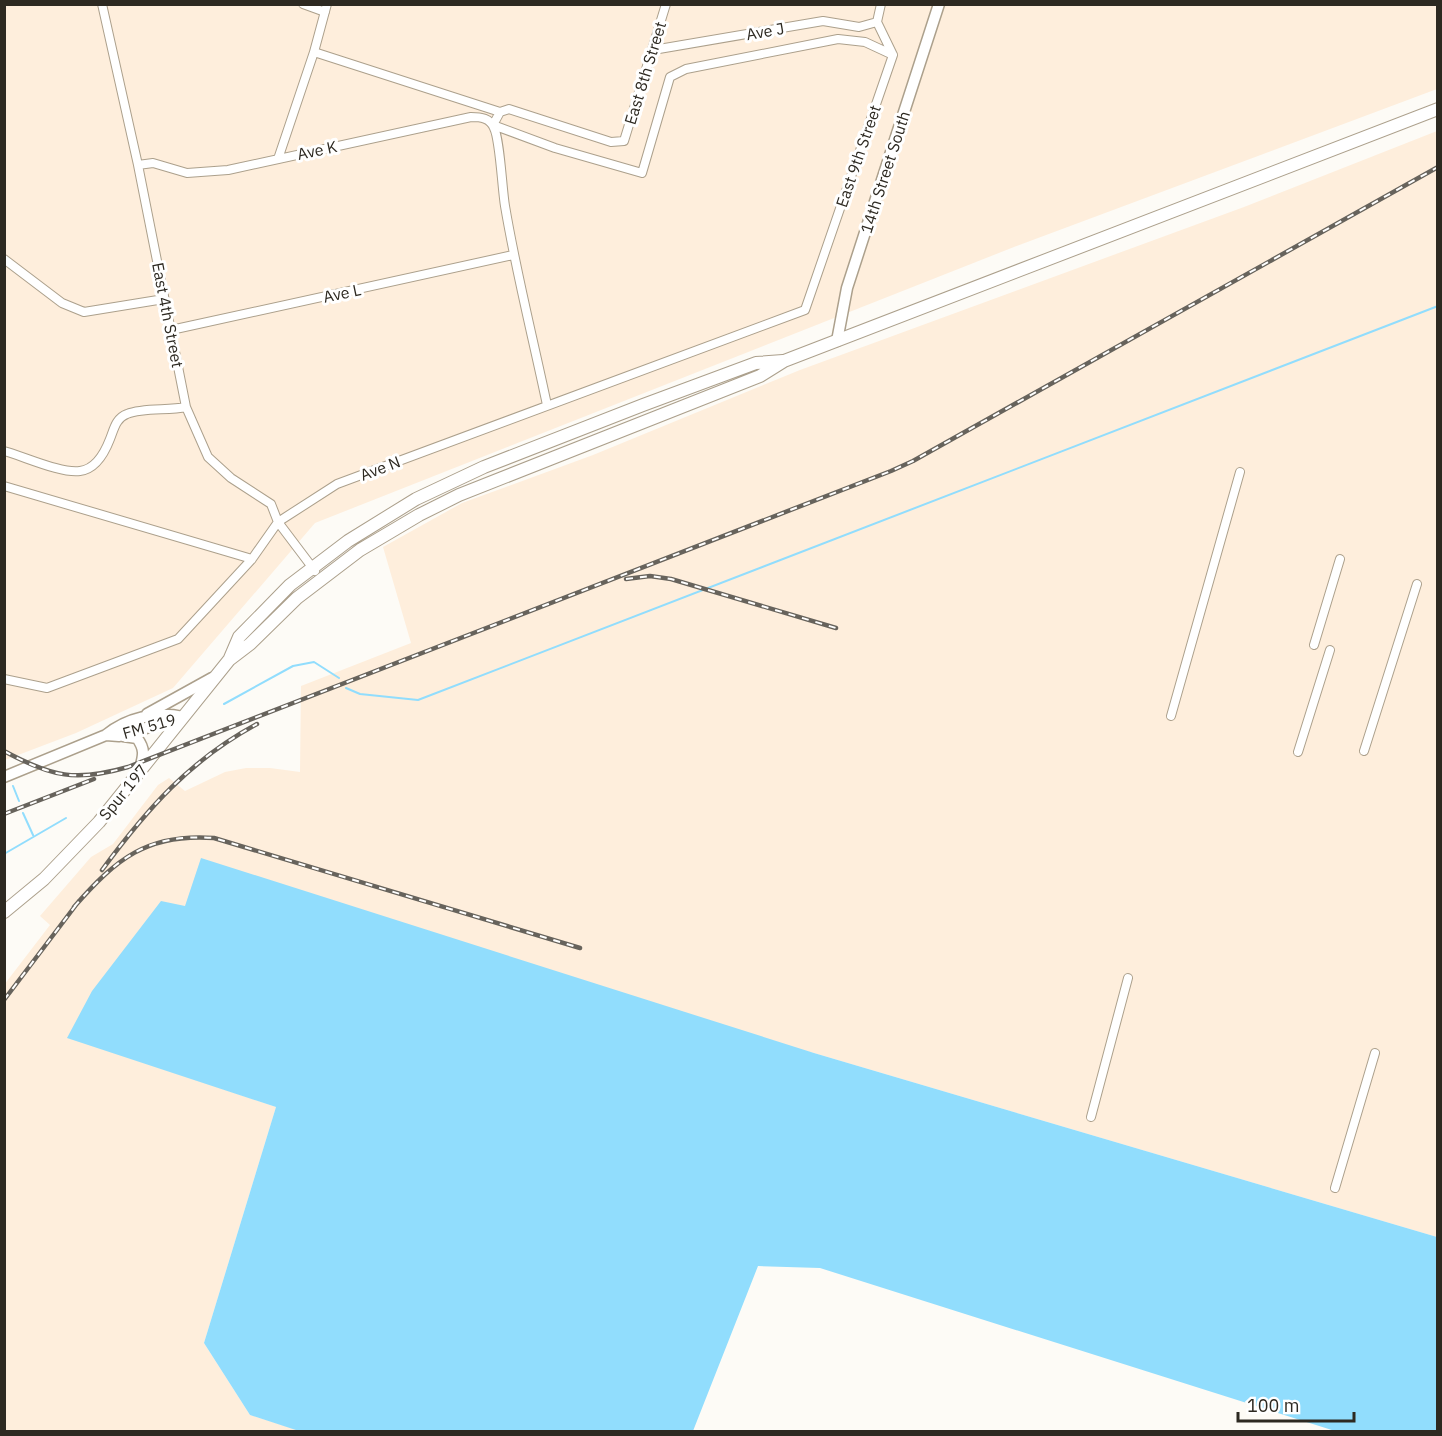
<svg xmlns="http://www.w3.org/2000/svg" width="1442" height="1436" font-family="'IBM Plex Sans',sans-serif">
	<rect width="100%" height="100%" fill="#fdfbf6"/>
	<path fill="#feeedc" d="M5,5H1437V89L1014,247L315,523L173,688L76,733L5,760Z
		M1437,131V1237L814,1053L185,907L68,1037L276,1107L204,1343L250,1415L302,1431H5L4,985L50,925L40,916L91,857L113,844L158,785L169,778L185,791L225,772L246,768H270L300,772L301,686L411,643L383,547L462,503L593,455L800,370L1244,207Z"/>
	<path fill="#91ddfd" d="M201,858L814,1053L1437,1237V1431H1335L820,1268L758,1266L693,1431L302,1432L250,1415L204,1343L276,1107L67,1038L92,991L161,901L185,906Z"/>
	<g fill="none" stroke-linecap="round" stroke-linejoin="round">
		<path stroke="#91ddfd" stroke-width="2" d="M346,688L360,694L418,700L1438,306
			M224,704L293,666L314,662L339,678
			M13,786L19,801
			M23,813L33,835
			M4,854L66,818"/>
		<g stroke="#aca08c" stroke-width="10">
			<path id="street" d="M102,4L138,165L186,407L208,457L231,478L271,504L278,522L315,571
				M303,4L325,12
				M653,50L823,21L859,27L877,22
				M314,52L500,112L493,125L555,148L642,173L670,77L686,69L838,39L865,42L893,55
				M500,112L509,109L611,142L624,141L666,4
				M278,159L314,52L327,4
				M138,165L153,163L187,173L228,170L471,117C481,117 490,118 494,128C500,139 502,188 505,206C516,272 533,338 547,405
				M4,259L62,303L84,312L164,299
				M171,330L513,255
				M4,451C23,456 62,474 80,471C96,469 105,452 110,439C114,429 116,418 127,414C144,407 168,411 186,407
				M4,486L252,559
				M1314,645L1340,559
				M4,679L47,688L178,639L252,559L278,522L337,484L805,310L893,55L877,22L881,4
				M1171,716L1240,472
				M1364,751L1417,584
				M1298,752L1330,650
				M1091,1117L1128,978
				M1335,1188L1375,1053"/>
		</g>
		<g stroke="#aca08c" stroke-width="13">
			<path id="secondary" d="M837,341L847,288L939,4
				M147,714L212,678
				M106,735L119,736L183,717
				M123,736L137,738C145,749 144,755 140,768
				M4,777L106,735C127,718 156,711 183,717"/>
		</g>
		<g stroke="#aca08c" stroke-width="14">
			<path id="primary" d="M230,658L239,637L290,585L348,541L416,499L484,467L643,405L756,363L783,361
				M4,912L44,879L99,822L229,660L250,644L297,598L360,550L419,515L459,495L760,376L784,361L1438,109"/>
		</g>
		<use href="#street" stroke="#fff" stroke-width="8"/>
		<use href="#secondary" stroke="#fff" stroke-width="10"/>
		<use href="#primary" stroke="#fff" stroke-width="12"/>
		<g stroke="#67635c" stroke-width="4.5">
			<path id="rail" d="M626,579L650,576L671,579L836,628
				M4,751C52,777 76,782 128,767L891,471L913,461L1438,167
				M4,814L94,779
				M102,870C147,809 190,760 257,724
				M74,907C116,859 147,833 214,838L580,948
				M4,1000L79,901"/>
		</g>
		<use href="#rail" stroke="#fff" stroke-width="2" stroke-dasharray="7" stroke-linecap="butt"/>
	</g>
	<g text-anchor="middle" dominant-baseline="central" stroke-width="6" stroke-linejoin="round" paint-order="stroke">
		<g font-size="16" fill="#2d2921" stroke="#fff">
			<text transform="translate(765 31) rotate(-10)">Ave J</text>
			<text transform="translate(645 73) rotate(-73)">East 8th Street</text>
			<text transform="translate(317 150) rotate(-12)">Ave K</text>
			<text transform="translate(858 156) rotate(-71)">East 9th Street</text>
			<text transform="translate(885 172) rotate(-72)">14th Street South</text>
			<text transform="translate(342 293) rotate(-12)">Ave L</text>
			<text transform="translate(168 315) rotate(79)">East 4th Street</text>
			<text transform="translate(380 468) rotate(-21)">Ave N</text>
			<text transform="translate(149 726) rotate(-16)">FM 519</text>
			<text transform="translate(123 792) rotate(-51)">Spur 197</text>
		</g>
	</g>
	<rect width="1442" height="1436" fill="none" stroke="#2d2921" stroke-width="12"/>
	<path d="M1238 1412v9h116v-9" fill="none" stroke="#2d2921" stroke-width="3"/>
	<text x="1247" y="1412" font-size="18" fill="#2d2921" stroke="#ffffff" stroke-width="4.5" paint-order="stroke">100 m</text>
</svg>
